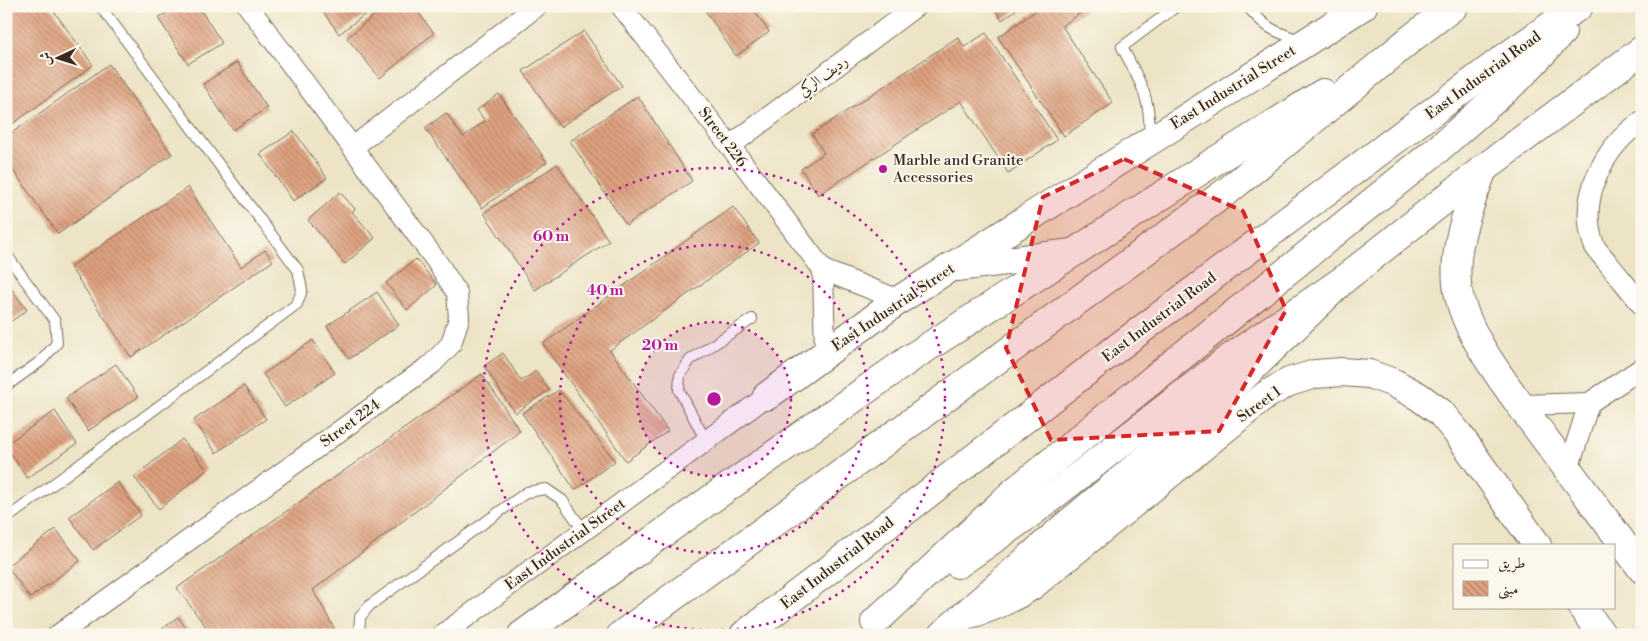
<svg xmlns="http://www.w3.org/2000/svg" width="1648" height="641" font-family="'Libre Bodoni',Amiri,serif">
<style>
.building{fill:url(#building-back-hatch)}
.lines{fill:none;stroke-linecap:round;stroke-linejoin:round}
.lane-casing{stroke:#796b59;stroke-width:12}
.street-casing{stroke:#796b59;stroke-width:22}
.secondary-casing{stroke:#796b59;stroke-width:30}
.primary-casing{stroke:#796b59;stroke-width:30}
.highway-casing{stroke:#796b59;stroke-width:30}
.lane{stroke:#fff;stroke-width:10}
.street{stroke:#fff;stroke-width:20}
.secondary{stroke:#fff;stroke-width:28}
.primary{stroke:#fff;stroke-width:28}
.highway{stroke:#fff;stroke-width:28}
.marked{fill:#d62828;fill-opacity:0.2;stroke:#d62828;stroke-width:4;stroke-dasharray:10 6;stroke-linejoin:round}
.ring{fill:none;stroke:#b5179e;stroke-width:2.5;stroke-dasharray:2.5 5}
.poi-dot{fill:#b5179e;stroke:#fbf7ec;stroke-width:2}
.labels{text-anchor:middle;stroke-width:4;stroke-linejoin:round;paint-order:stroke}
.street-label{font-size:15px;fill:#3b2a1e;stroke:#fbf7ec}
.poi-label{font-size:15px;fill:#3b2a1e;stroke:#fbf7ec;text-anchor:start}
.centre{fill:#b5179e;stroke:#fbf7ec;stroke-width:2.5}
.ring-label{font-size:15px;text-anchor:middle;font-weight:bold;fill:#b5179e;stroke:#fbf7ec;stroke-width:4;stroke-linejoin:round;paint-order:stroke}
</style>
<defs>
<pattern id="building-back-hatch" width="6" height="6" patternUnits="userSpaceOnUse" patternTransform="scale(1.25)"><rect width="6" height="6" fill="#dea17f"/><path d="M-1 5l2 2M0 0l6 6M5-1l2 2" fill="none" stroke="#b58367"/></pattern>
</defs>
<rect width="100%" height="100%" fill="#fbf7ec"/>
<filter id="ink" filterUnits="userSpaceOnUse"><feTurbulence type="fractalNoise" baseFrequency=".02" numOctaves="2"/><feDisplacementMap in="SourceGraphic" scale="10" xChannelSelector="R" yChannelSelector="G"/><feConvolveMatrix kernelMatrix="1 2 1 2 8 2 1 2 1" color-interpolation-filters="sRGB"/></filter>
<filter id="wash" filterUnits="userSpaceOnUse"><feTurbulence type="fractalNoise" baseFrequency=".0096" numOctaves="4" result="noise"/><feDisplacementMap in="SourceGraphic" scale="20" xChannelSelector="R" yChannelSelector="G"/><feGaussianBlur stdDeviation="1.12" result="paint"/><feColorMatrix in="noise" values="0 0 0 0 0 0 0 0 0 0 0 0 0 0 0 0 0 1.4 0 .05"/><feComposite in="paint" operator="in"/></filter>
<g filter="url(#wash)">
<rect width="100%" height="100%" fill="#ede4c6"/>
<g id="blocks">
<!-- building -->
<g class="building">
<polygon points="6,6 50,6 93,65 6,129"/>
<polygon points="176,6 198,6 222,43 188,64 158,18"/>
<polygon points="319,6 376,6 339,34"/>
<polygon points="385,6 413,6 434,33 380,78 347,38"/>
<polygon points="702,6 751,6 769,32 736,56"/>
<polygon points="993,6 1021,6 1002,20"/>
<polygon points="1039,6 1091,6 1062,26 1113,103 1064,136 998,37 1040,8"/>
<polygon points="584,31 622,86 560,127 523,71"/>
<polygon points="986,33 1057,140 1008,173 961,101 818,195 801,169 824,153 812,134 958,37 964,47"/>
<polygon points="237,62 267,108 233,130 203,84"/>
<polygon points="109,64 172,154 58,234 6,160 6,137"/>
<polygon points="499,94 547,162 482,208 425,128 446,113 463,137 485,121 477,110"/>
<polygon points="638,96 692,181 626,225 570,141"/>
<polygon points="294,131 327,178 293,201 260,154"/>
<polygon points="557,164 609,241 535,290 484,213"/>
<polygon points="188,187 241,267 265,250 273,261 131,357 70,267"/>
<polygon points="340,192 355,209 352,212 375,238 345,264 308,220"/>
<polygon points="733,207 759,243 610,350 668,431 626,461 543,344"/>
<polygon points="416,259 437,285 407,310 386,283"/>
<polygon points="6,281 27,310 6,325"/>
<polygon points="377,292 399,325 349,359 327,326"/>
<polygon points="313,340 335,373 285,407 263,374"/>
<polygon points="503,353 521,381 536,371 549,390 515,413 484,366"/>
<polygon points="116,364 138,397 88,431 66,398"/>
<polygon points="482,374 520,431 313,590 338,635 212,635 177,588"/>
<polygon points="244,386 266,419 216,453 194,420"/>
<polygon points="559,390 615,461 575,490 522,413"/>
<polygon points="55,411 77,444 27,478 6,447 6,444"/>
<polygon points="182,439 207,470 159,509 134,477"/>
<polygon points="118,482 141,515 93,550 69,517"/>
<polygon points="56,529 80,561 30,598 7,566"/>
<polygon points="178,617 191,635 154,635"/>
</g>
</g>
</g>
<g filter="url(#ink)">
<use href="#blocks" fill-opacity="0" stroke="#796b59" stroke-width="1"/>
<g class="lines">
<!-- lane casing -->
<g class="lane-casing">
<g id="lane">
<path d="M 1247,6 C 1266,28 1272,31 1300,40"/>
<path d="M 1149,139 C 1152,98 1140,82 1122,47 L 1177,6"/>
<polyline points="6,254 55,321 57,343 41,361 6,386"/>
<polyline points="706,441 679,390 680,375 690,360 752,319"/>
<polyline points="6,519 297,304 302,290 298,270 100,6"/>
<polyline points="359,635 360,617 370,605 527,492 546,489 562,500 584,531"/>
</g>
</g>
<!-- street casing -->
<g class="street-casing">
<g id="street">
<polyline points="621,6 730,146 823,270 899,300"/>
<path d="M 1642,121 C 1603,148 1577,198 1594,245 C 1597,251 1604,258 1608,263 C 1619,277 1631,291 1642,305"/>
<polyline points="730,146 916,6"/>
<polyline points="353,147 537,6"/>
<polyline points="823,270 825,354"/>
<polyline points="1589,403 1642,368"/>
<polyline points="1521,405 1589,403"/>
<polyline points="1568,470 1589,403"/>
<polyline points="58,635 432,364 451,344 459,318 457,293 437,262 248,6"/>
<polyline points="442,635 767,396"/>
</g>
</g>
<!-- secondary casing -->
<g class="secondary-casing">
<g id="secondary">
<path d="M 1483,169 C 1470,205 1453,243 1457,283 C 1461,331 1509,389 1537,428 C 1572,475 1607,522 1642,569"/>
<polyline points="1582,607 1602,635"/>
<path d="M 966,615 C 991,609 1011,599 1033,585 L 1266,395 L 1289,382 L 1315,374 L 1342,372 L 1369,374 L 1394,383 L 1418,396 L 1440,412 L 1459,435 L 1537,545"/>
</g>
</g>
<!-- primary casing -->
<g class="primary-casing">
<g id="primary">
<polyline points="957,267 1072,253"/>
<polyline points="767,396 899,300 1363,6"/>
<polyline points="522,635 639,550"/>
<polyline points="942,635 1063,528 1239,381 1343,280 1483,169 1642,50"/>
</g>
</g>
<!-- highway casing -->
<g class="highway-casing">
<g id="highway">
<polyline points="639,550 911,358 1212,163 1323,93"/>
<polyline points="958,564 1031,513 1227,360 1343,280"/>
<polyline points="875,622 1015,491 1438,149 1520,77 1562,32"/>
<polyline points="621,635 1230,189 1413,37 1454,6"/>
<polyline points="744,635 1117,348 1503,59 1579,6"/>
</g>
</g>
<!-- lane -->
<use href="#lane" class="lane"/>
<!-- street -->
<use href="#street" class="street"/>
<!-- secondary -->
<use href="#secondary" class="secondary"/>
<!-- primary -->
<use href="#primary" class="primary"/>
<!-- highway -->
<use href="#highway" class="highway"/>
</g>
</g>
<!-- marked area -->
<path class="marked" d="M 1124,159 L 1243,211 L 1286,310 L 1219,431 L 1051,440 L 1006,348 L 1043,197 Z"/>
<!-- distance rings -->
<circle cx="714" cy="399" r="77" fill="#b5179e" fill-opacity=".12"/>
<g class="ring">
<circle cx="714" cy="399" r="77"/>
<circle cx="714" cy="399" r="154"/>
<circle cx="714" cy="399" r="231"/>
</g>
<!-- markers -->
<circle class="poi-dot" cx="883" cy="169" r="5"/>
<g class="labels">
<!-- street labels -->
<g class="street-label">
<text transform="translate(1483 75) rotate(-36)" y="5">East Industrial Road</text>
<text transform="translate(823 76) rotate(-37)" y="5">رديف الركي</text>
<text transform="translate(1233 87) rotate(-32)" y="5">East Industrial Street</text>
<text transform="translate(723 137) rotate(53)" y="5">Street 226</text>
<text transform="translate(893 307) rotate(-34)" y="5">East Industrial Street</text>
<text transform="translate(1159 317) rotate(-37)" y="5">East Industrial Road</text>
<text transform="translate(1259 404) rotate(-36)" y="5">Street 1</text>
<text transform="translate(350 423) rotate(-36)" y="5">Street 224</text>
<text transform="translate(565 544) rotate(-36)" y="5">East Industrial Street</text>
<text transform="translate(837 563) rotate(-38)" y="5">East Industrial Road</text>
</g>
<!-- poi labels -->
<g class="poi-label">
<text x="893" y="165">Marble and Granite<tspan x="893" dy="17">Accessories</tspan></text>
</g>
</g>
<circle cx="714" cy="399" r="8" class="centre"/>
<g class="ring-label">
<text x="551" y="241">60 m</text>
<text x="605" y="295">40 m</text>
<text x="660" y="350">20 m</text>
</g>
<!-- margin -->
<rect width="1648" height="641" fill="none" stroke="#fbf7ec" stroke-width="25"/>
<!-- legend -->
<rect x="1453" y="544" width="162" height="65" fill="#fbf7ec" stroke="#aea59a"/>
<rect x="1463" y="560" width="25" height="8" fill="#ffffff" stroke="#aea59a"/>
<text x="1498" y="568" font-size="15" fill="#3b2a1e">طريق</text>
<rect x="1463" y="581" width="25" height="15" fill="url(#building-back-hatch)" stroke="#aea59a"/>
<text x="1498" y="594" font-size="15" fill="#3b2a1e">مبنى</text>
<!-- north arrow -->
<g transform="translate(58 58) rotate(266)" stroke="#fbf7ec" stroke-width="4" paint-order="stroke">
<path d="M0-4L9 19L0 12L-9 19Z" fill="#3b2a1e"/>
<text y="-8" font-size="14" font-weight="bold" text-anchor="middle" fill="#3b2a1e">ش</text>
</g>
</svg>
